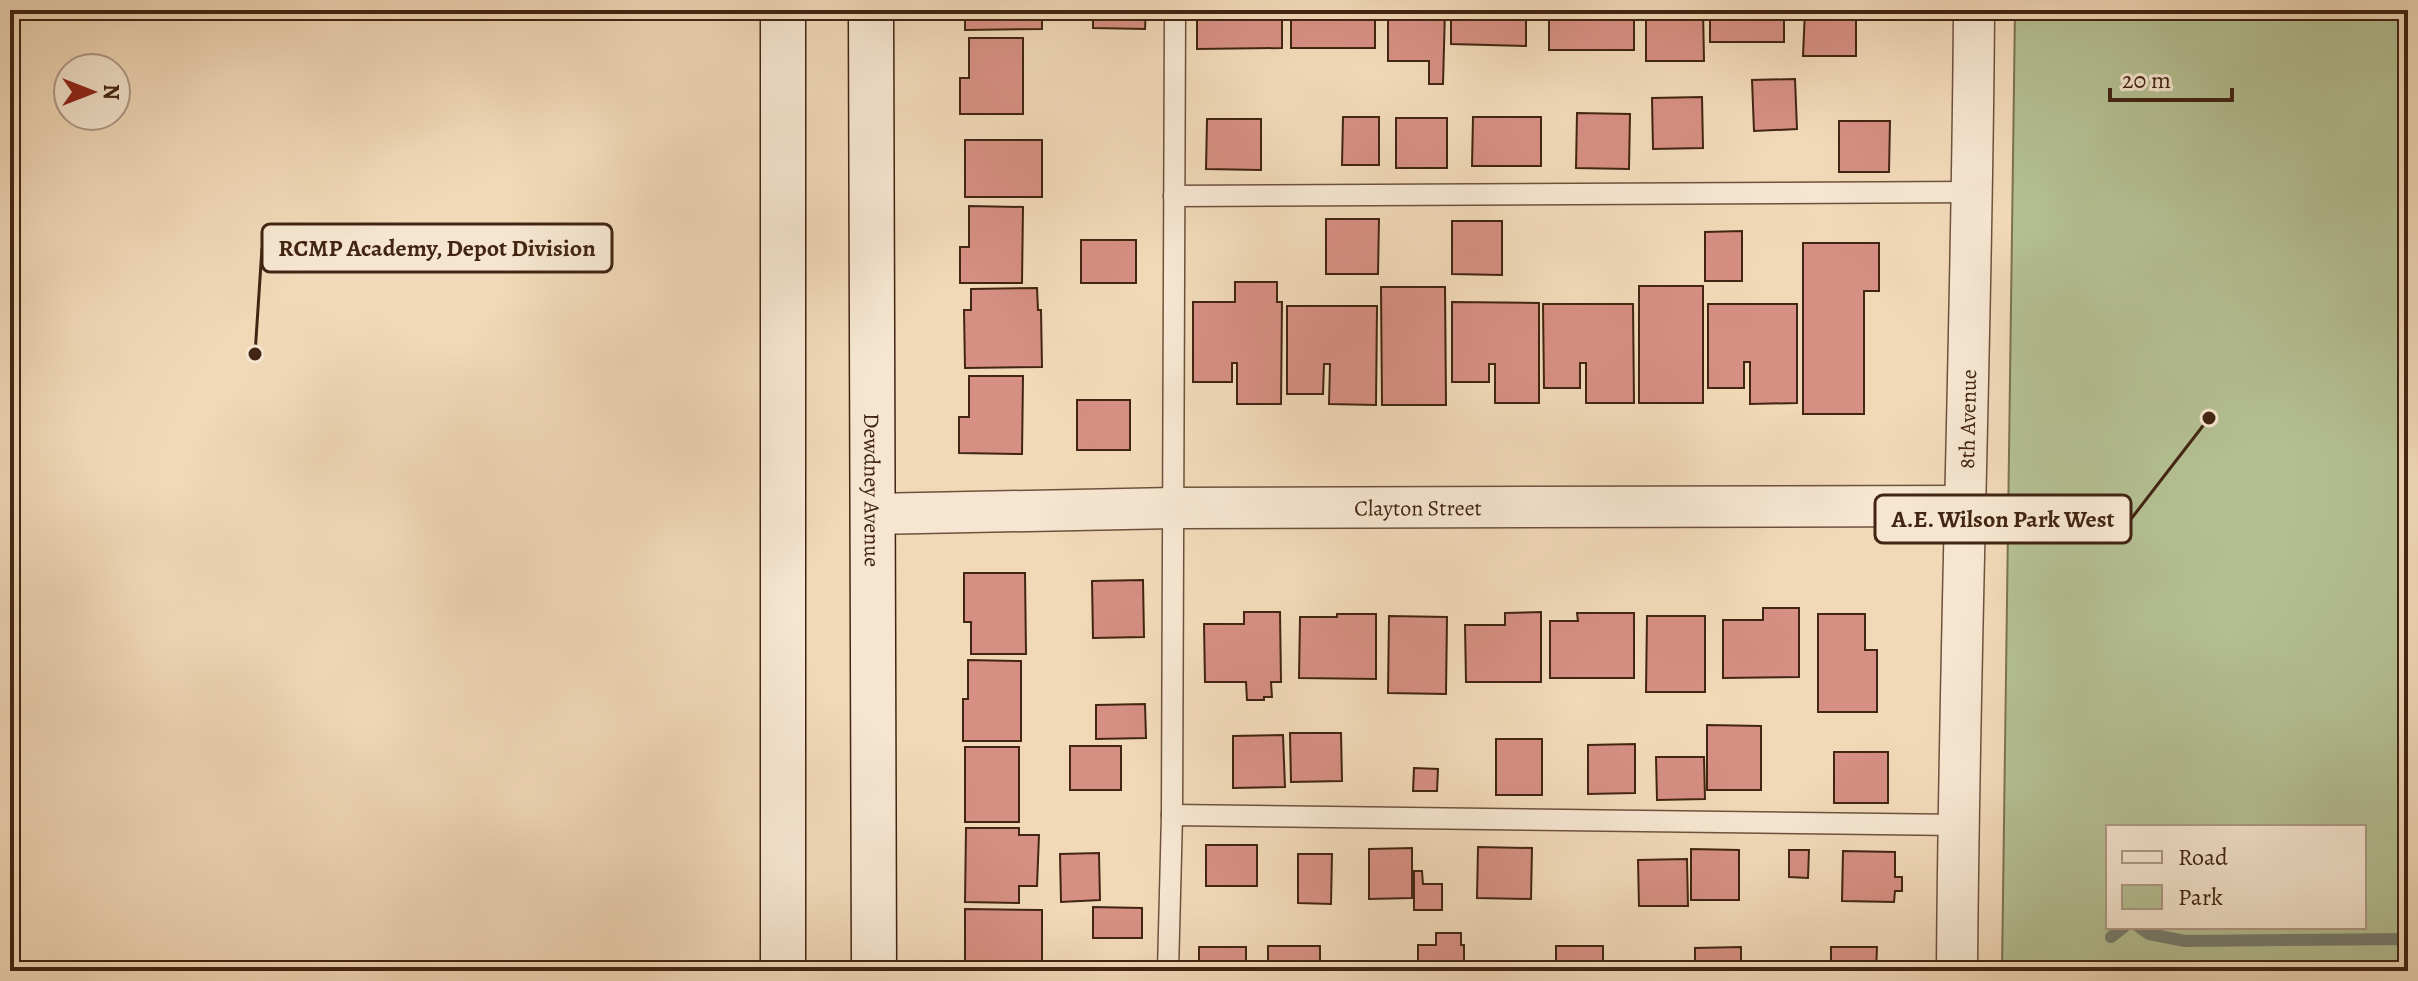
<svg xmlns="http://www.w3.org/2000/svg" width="2418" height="981" font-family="Alegreya,serif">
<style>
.green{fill:#b4c093;stroke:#7b7252;stroke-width:2;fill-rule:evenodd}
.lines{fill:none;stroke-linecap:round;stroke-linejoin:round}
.stream{stroke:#777e71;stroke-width:12}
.building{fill:#d68f83;stroke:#422512;stroke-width:2}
.service-casing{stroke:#6e523c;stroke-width:23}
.minor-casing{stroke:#6e523c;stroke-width:43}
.secondary-casing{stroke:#422512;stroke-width:47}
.service{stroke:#f6e6d1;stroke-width:20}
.minor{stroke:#f6e6d1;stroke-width:40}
.secondary{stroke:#f6e6d1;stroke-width:44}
.labels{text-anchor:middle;stroke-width:8;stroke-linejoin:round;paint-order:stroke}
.street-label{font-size:22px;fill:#422512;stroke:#f6e6d1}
.leader{fill:none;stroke:#422512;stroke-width:3}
.callout-dot{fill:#422512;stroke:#f6e6d1;stroke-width:3}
.callout{fill:#f6e6d1;stroke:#422512;stroke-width:3}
.callout-label{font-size:24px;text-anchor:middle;font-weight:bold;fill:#422512}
</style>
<rect width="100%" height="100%" fill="#f1d9b8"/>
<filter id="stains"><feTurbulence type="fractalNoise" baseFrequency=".0025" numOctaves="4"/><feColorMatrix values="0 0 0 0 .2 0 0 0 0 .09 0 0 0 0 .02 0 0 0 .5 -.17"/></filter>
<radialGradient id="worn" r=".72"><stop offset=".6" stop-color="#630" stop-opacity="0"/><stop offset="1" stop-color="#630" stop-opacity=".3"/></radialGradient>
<!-- green -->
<path class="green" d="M 2015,10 L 2408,10 L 2408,971 L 2002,971 ZM 2108,827 L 2364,827 L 2364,927 L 2108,927 Z"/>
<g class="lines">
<!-- stream -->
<g class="stream">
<polyline points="2139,927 2149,934 2185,941 2408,939"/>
<polyline points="2111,937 2124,927"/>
</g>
</g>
<!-- building -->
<g class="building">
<polygon points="965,10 1042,10 1042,29 965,30"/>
<polygon points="1093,10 1146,10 1145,29 1093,28"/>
<polygon points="1197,10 1282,10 1282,48 1197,49"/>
<rect x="1291" y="10" width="84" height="38"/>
<polygon points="1388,10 1445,10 1443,84 1429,84 1429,61 1388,61"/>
<polygon points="1451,10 1526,10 1526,46 1451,44"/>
<rect x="1549" y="10" width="85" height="40"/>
<polygon points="1646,10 1703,10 1704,61 1646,61"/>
<rect x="1710" y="10" width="74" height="32"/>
<polygon points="1805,10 1868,10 1868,16 1856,16 1856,56 1803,56"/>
<polygon points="969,38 1023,38 1023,114 960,114 960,78 969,78"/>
<polygon points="1795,79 1797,129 1754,131 1752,80"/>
<polygon points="1702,97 1703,148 1653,149 1652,98"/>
<polygon points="1577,113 1630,114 1629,169 1576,168"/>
<polygon points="1343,117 1379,117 1379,165 1342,165"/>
<polygon points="1473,117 1541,117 1541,166 1472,166"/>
<rect x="1396" y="118" width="51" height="50"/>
<polygon points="1207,119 1261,119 1261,170 1206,169"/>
<polygon points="1839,121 1890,121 1889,172 1839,172"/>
<rect x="965" y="140" width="77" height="57"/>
<polygon points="969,206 1023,207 1022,283 960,283 960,247 969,247"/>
<polygon points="1326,219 1379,219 1378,274 1326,274"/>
<polygon points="1452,221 1502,221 1502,275 1452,274"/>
<polygon points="1742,231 1742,281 1705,281 1705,232"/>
<rect x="1081" y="240" width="55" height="43"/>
<polygon points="1803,243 1879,243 1879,291 1864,291 1864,414 1803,414"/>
<polygon points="1235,282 1277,282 1277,302 1282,302 1281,404 1237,404 1237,363 1232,363 1232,382 1193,382 1193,302 1235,302"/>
<rect x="1639" y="286" width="64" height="117"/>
<polygon points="1381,287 1445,287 1446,405 1382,405"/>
<polygon points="1037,288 1038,310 1041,310 1042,367 965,368 964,310 971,310 971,289"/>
<polygon points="1452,302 1539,303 1539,403 1495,403 1495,364 1489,364 1489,382 1452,382"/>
<polygon points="1543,304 1633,304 1634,403 1586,403 1586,363 1580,363 1580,388 1544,388"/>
<polygon points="1708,304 1797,304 1797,403 1750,404 1750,362 1744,362 1744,388 1708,388"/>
<polygon points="1287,306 1377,306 1376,405 1329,404 1330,364 1324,364 1323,394 1287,394"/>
<polygon points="969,376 1023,376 1022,454 959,453 959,417 969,417"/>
<rect x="1077" y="400" width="53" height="50"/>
<polygon points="964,573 1025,573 1026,654 971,654 971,622 964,622"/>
<polygon points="1143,580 1144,637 1093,638 1092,581"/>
<polygon points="1763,608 1799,608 1799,677 1723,678 1723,620 1763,620"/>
<polygon points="1244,612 1280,612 1281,682 1271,682 1272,697 1264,697 1264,700 1247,700 1246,682 1205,682 1204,624 1244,624"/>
<polygon points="1541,612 1541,682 1466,682 1465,625 1505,625 1505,613"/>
<polygon points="1577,613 1634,613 1634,678 1550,678 1550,621 1578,621"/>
<polygon points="1337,614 1376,614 1376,679 1299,678 1300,617 1337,617"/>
<polygon points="1818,614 1865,614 1865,650 1877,650 1877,712 1818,712"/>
<polygon points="1389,616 1447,617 1446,694 1388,693"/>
<polygon points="1647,616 1705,616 1705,692 1646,692"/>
<polygon points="968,660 1021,661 1021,741 963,741 963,699 968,699"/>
<polygon points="1145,704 1146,738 1096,739 1096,705"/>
<polygon points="1707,725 1761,726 1761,790 1707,790"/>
<polygon points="1290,733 1341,733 1342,781 1291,782"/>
<polygon points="1283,735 1285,787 1233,788 1233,736"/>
<rect x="1496" y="739" width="46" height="56"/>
<polygon points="1635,744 1635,793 1588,794 1588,745"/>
<rect x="1070" y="746" width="51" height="44"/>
<rect x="965" y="747" width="54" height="75"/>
<rect x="1834" y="752" width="54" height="51"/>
<polygon points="1656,757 1704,757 1705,799 1657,800"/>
<polygon points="1414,768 1438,769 1437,791 1413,791"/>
<polygon points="966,828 1019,828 1019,835 1039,835 1037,886 1019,886 1019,903 965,902"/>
<rect x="1206" y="845" width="51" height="41"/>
<polygon points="1478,847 1532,848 1531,899 1477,898"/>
<polygon points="1412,848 1412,898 1369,899 1369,849"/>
<polygon points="1691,849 1739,850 1739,900 1691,900"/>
<polygon points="1789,850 1809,850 1808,878 1789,877"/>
<polygon points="1843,851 1895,852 1895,877 1902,877 1902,891 1895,891 1894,902 1842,901"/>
<polygon points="1099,853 1100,900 1061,902 1060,854"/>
<polygon points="1298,854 1332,854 1331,904 1298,903"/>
<polygon points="1687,859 1688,906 1639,906 1638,860"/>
<polygon points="1414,871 1422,871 1423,884 1442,884 1442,910 1414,910"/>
<polygon points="1093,907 1142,908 1142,938 1093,938"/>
<polygon points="965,909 1042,910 1042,962 965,961"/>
<polygon points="1436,933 1461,933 1461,945 1464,945 1464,971 1418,971 1418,945 1436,945"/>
<rect x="1268" y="946" width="52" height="25"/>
<rect x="1556" y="946" width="47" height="25"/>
<rect x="1199" y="947" width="47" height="24"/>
<polygon points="1741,947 1741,971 1695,971 1695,948"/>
<polygon points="1831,947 1877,947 1876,971 1831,971"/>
</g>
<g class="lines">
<!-- service casing -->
<g class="service-casing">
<g id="service">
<polyline points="1174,196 1973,192"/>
<polyline points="1172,815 1958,825"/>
<polyline points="1168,971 1172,815 1175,10"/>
</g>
</g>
<!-- minor casing -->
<g class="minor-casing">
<g id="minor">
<path id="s1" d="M 872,514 L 1173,508 L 1965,506"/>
<path id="s2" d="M 1957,971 C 1959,651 1972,330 1974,10"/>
</g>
</g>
<!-- secondary casing -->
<g class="secondary-casing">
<g id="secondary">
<polyline points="783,10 783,971"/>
<path id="s3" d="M 871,10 L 874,971"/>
</g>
</g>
<!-- service -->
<use href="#service" class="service"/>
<!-- minor -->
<use href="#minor" class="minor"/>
<!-- secondary -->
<use href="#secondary" class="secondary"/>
</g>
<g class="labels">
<!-- street labels -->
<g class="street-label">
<text dy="8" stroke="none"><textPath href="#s2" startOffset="552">8th Avenue</textPath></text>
<text dy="8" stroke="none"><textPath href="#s3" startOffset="480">Dewdney Avenue</textPath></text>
<text dy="8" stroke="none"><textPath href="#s1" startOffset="546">Clayton Street</textPath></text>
</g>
</g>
<!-- callouts -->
<path class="leader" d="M255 354L262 248M2209 418L2131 519"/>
<g class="callout-dot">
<circle cx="255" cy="354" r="8"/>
<circle cx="2209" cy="418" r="8"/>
</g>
<g class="callout">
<rect x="262" y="224" width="350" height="48" rx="8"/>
<rect x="1875" y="495" width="256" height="48" rx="8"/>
</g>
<g class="callout-label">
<text x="437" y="256">RCMP Academy, Depot Division</text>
<text x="2003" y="527">A.E. Wilson Park West</text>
</g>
<!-- margin -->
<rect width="2418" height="981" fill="none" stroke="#f1d9b8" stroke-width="40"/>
<rect x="12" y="12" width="2394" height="957" fill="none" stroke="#422512" stroke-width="4"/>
<rect x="20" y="20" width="2378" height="941" fill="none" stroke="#422512" stroke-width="2"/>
<!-- legend -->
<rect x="2106" y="825" width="260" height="104" fill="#f6e6d1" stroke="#ae9985" stroke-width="2"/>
<rect x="2122" y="851" width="40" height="12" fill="#f6e6d1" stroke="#ae9985" stroke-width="2"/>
<text x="2178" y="865" font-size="24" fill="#422512">Road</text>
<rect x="2122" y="885" width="40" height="24" fill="#b4c093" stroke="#ae9985" stroke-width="2"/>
<text x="2178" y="905" font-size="24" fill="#422512">Park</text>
<!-- north arrow -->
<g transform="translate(92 92) rotate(90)"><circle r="38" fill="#f6e6d1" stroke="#ae9985" stroke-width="2"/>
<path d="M0-6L14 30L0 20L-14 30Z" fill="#8f2418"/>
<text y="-12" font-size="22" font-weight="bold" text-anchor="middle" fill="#422512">N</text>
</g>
<!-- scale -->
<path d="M2110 88v12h122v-12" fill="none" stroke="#422512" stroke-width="4"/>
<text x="2122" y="88" font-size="24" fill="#422512" stroke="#f6e6d1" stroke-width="6" paint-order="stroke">20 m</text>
<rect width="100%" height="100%" filter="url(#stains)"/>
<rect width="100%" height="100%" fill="url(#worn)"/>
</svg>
